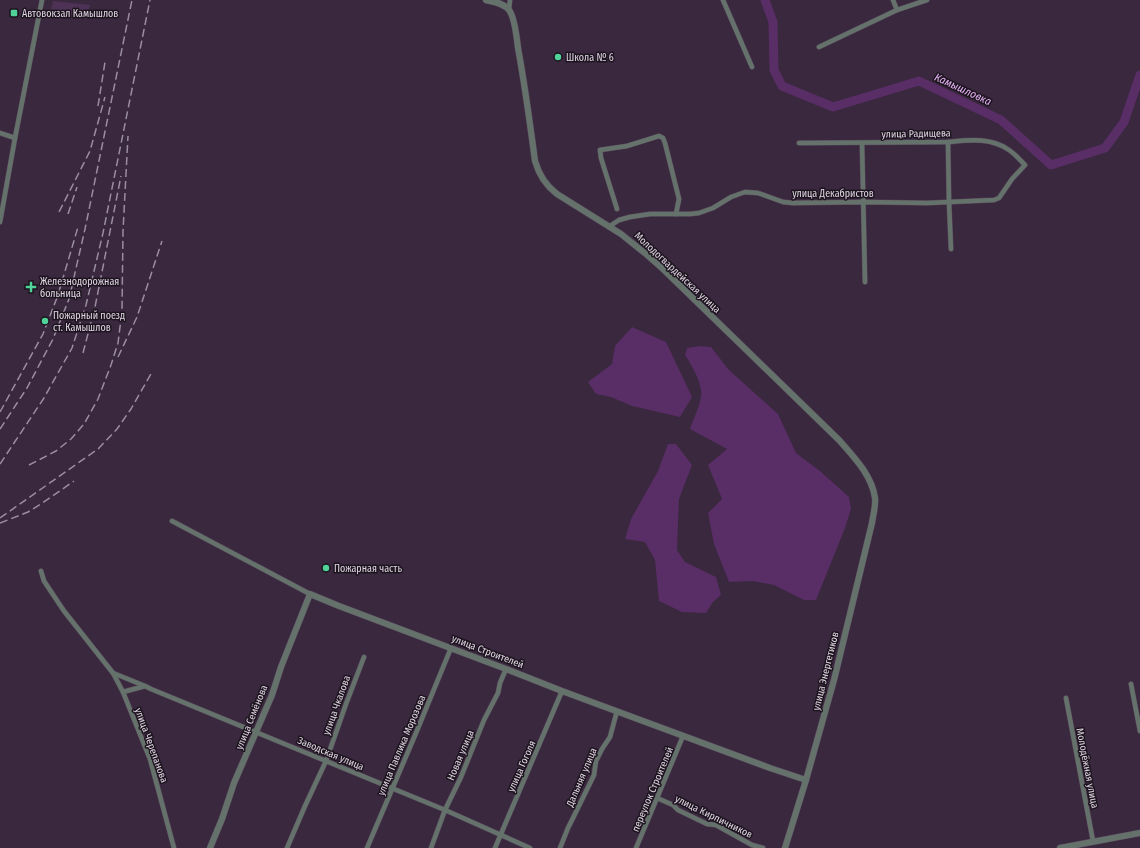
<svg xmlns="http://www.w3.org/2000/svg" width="1140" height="848" font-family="'Fira Sans Condensed',sans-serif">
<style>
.green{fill:#4e3256}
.water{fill:#592d65}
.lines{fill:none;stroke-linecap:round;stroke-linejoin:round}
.river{stroke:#592d65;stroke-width:9}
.minor-casing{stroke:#544458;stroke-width:5.5}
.tertiary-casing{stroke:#544458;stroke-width:7}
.minor{stroke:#65726b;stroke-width:4.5}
.tertiary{stroke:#65726b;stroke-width:6}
.rail{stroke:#9b8e9f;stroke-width:1.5;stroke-dasharray:8 4;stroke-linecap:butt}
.poi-dot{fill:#50d398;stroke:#1c141e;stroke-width:1.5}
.labels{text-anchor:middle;stroke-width:3;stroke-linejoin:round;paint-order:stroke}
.poi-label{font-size:10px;fill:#e0d5e3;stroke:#1c141e;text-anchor:start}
.street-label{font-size:10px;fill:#e0d5e3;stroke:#1c141e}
.water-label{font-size:11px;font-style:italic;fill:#e8b4f7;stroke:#1c141e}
</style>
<rect width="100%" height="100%" fill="#39283e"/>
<!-- green -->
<polygon class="green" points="53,1 90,5 86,19 51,10"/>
<!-- water -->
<g class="water">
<polygon points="632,327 666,342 692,397 680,417 632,406 611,397 596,394 588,382 612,364 615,346"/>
<path d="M 700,346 L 711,347 L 729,370 L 778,414 L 796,453 L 820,471 L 849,497 L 851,509 L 845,528 L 816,600 L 804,600 L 774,585 L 752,581 L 729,582 L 714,544 L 708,513 L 722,499 L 708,465 L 727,449 L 690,429 C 693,419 703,401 701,390 C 699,377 691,365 685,355 L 687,348 Z"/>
<polygon points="668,444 676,444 692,465 679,499 677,550 685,562 716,577 721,595 713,602 706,613 682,612 659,601 655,560 645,542 625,539 631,519 658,471"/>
</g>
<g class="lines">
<!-- river -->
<polyline class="river" points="765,0 773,22 774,70 782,86 833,107 919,81 1001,120 1051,165 1105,148 1124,122 1140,75"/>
<!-- minor casing -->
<g class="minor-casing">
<g id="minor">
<polyline points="723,0 752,67"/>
<polyline points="893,0 897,10"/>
<polyline points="509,9 510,0"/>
<polyline points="819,47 897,10 927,0"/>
<polyline points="0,133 15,138"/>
<polyline points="948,142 949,202 951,249"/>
<polyline points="862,143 865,282"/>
<polyline points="617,209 601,158 600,150 627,146 659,136 663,138 665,143 679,199 676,214"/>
<polyline points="0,222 15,138 42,0"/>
<path d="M 610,226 L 619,220 L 630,217 L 650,214 L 690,214 L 699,213 L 713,208 L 731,197 L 745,192 L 758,193 L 783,202 L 793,203 L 864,202 L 927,203 L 994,200 L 999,198 L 1012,179 L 1025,165 C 1020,160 1015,154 1009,150 C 991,137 969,140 948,142 L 799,143"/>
<polyline points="172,521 310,594"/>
<polyline points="41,571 44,581 64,611 113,673 123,692 150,759 174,848"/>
<polyline points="113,673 145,686"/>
<polyline points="1131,684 1140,731"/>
<polyline points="123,692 145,686 151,689 445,810 530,848"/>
<polyline points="1066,698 1093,841"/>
<polyline points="657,798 673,805 678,810 707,824 716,825 752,845 763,848"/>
<polyline points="287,848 305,806 326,761 346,704 364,657"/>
<polyline points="367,848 416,733 451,648"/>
<polyline points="431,848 445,810 461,777 484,720 498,693 500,683 506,669"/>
<polyline points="495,848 562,691"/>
<polyline points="560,848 568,828 573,818 594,775 596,761 602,749 610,737 617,711"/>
<polyline points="636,848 683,736"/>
</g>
</g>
<!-- tertiary casing -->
<g class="tertiary-casing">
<g id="tertiary">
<path d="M 486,0 C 494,2 504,3 509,10 C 514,16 517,39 518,48 C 525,86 530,123 535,161 C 539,175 545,185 557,194 L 621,234 L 646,254 L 663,269 L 839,440 C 853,456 872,475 875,498 C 876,506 873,515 872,523 L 834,680 L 806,780 L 785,848"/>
<polyline points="210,848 222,819 234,783 272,695 281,667 310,594 339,606 506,669 562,691 770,768 806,780"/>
<polyline points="1060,848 1140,833"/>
</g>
</g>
<!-- minor -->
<use href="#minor" class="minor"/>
<!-- tertiary -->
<use href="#tertiary" class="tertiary"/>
<!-- rail -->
<g class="rail">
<polyline points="98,106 105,62"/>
<polyline points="59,212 90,151 105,97"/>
<polyline points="68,214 77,187"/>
<polyline points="83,353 95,307 121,176"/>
<polyline points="118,357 137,317 162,241"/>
<polyline points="0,412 43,334 58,295 78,227"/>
<polyline points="0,429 27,388 53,339 69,299 85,229 132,0"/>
<polyline points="0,464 44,398 72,348 86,305 103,233 150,0"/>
<polyline points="29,465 56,451 71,439 84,424 98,399 111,365 118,343 122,311 123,231 128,136"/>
<polyline points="0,518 98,449 117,429 131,409 152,372"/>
<polyline points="0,523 28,512 41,504 74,481"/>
</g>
</g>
<!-- markers -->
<g class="poi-dot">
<rect x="10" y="9" width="8" height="8" rx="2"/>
<circle cx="558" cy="57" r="4"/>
<path d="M29 281h4v4h4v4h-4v4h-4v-4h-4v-4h4z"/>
<circle cx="45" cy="321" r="4"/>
<circle cx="326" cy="568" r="4"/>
</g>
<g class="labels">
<!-- poi labels -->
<g class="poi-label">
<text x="22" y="17">Автовокзал Камышлов</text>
<text x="566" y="61">Школа № 6</text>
<text x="40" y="285">Железнодорожная<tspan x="40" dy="12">больница</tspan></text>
<text x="53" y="319">Пожарный поезд<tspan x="53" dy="12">ст. Камышлов</tspan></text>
<text x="334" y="572">Пожарная часть</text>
</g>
<!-- street labels -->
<g class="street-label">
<text transform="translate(916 133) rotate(-1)" y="4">улица Радищева</text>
<text x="833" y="197">улица Декабристов</text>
<text transform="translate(678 272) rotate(43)" y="4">Молодогвардейская улица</text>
<text transform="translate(488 651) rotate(21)" y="4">улица Строителей</text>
<text transform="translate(825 671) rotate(-76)" y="4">улица Энергетиков</text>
<text transform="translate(336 705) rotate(-70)" y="4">улица Чкалова</text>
<text transform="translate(251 717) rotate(-68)" y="4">улица Семёнова</text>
<text transform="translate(152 745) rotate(70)" y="4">улица Черепанова</text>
<text transform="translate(401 745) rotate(-67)" y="4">улица Павлика Морозова</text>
<text transform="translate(331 753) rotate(23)" y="4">Заводская улица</text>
<text transform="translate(460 755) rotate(-67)" y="4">Новая улица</text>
<text transform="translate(521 766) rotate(-66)" y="4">улица Гоголя</text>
<text transform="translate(1088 768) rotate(79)" y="4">Молодёжная улица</text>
<text transform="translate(581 777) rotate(-67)" y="4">Дальняя улица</text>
<text transform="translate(652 789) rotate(-67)" y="4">переулок Строителей</text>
<text transform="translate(714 816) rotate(26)" y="4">улица Кирпичников</text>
</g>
<!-- water labels -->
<g class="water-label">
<text transform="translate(963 89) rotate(25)" y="4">Камышловка</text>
</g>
</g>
</svg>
